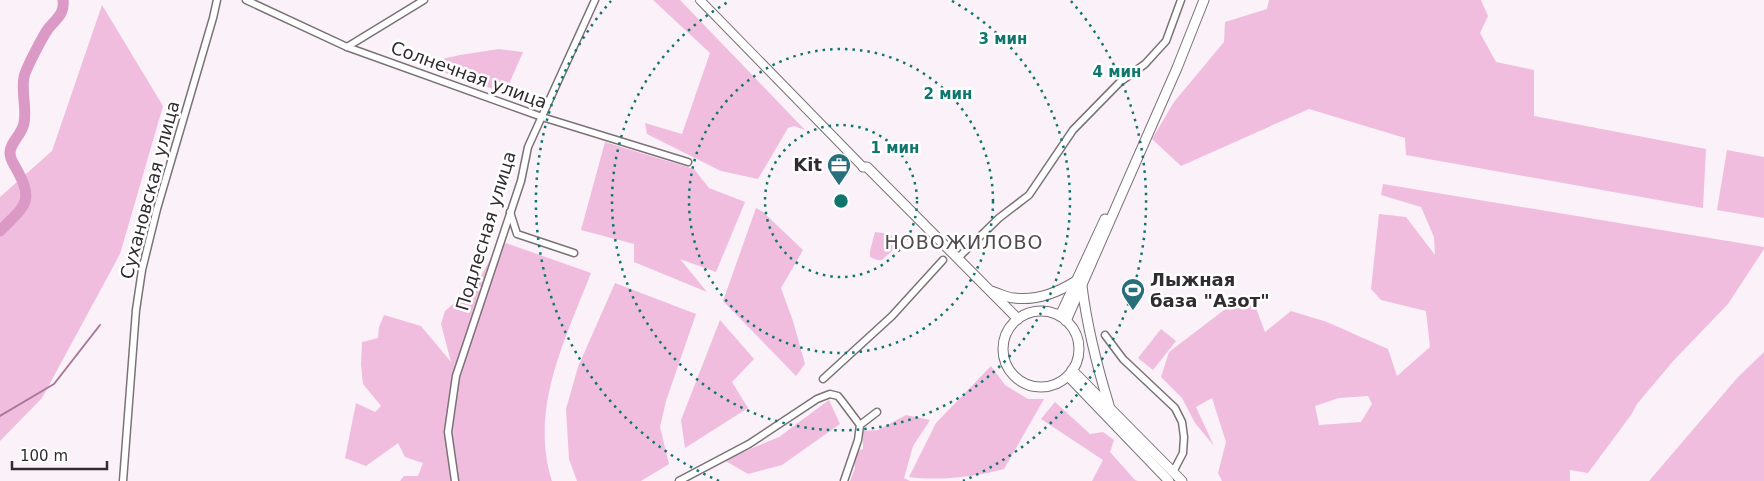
<svg xmlns="http://www.w3.org/2000/svg" width="1764" height="481" font-family="'DejaVu Sans',sans-serif">
<style>
.green{fill:#f0bddf;fill-rule:evenodd}
.lines{fill:none;stroke-linecap:round;stroke-linejoin:round}
.stream{stroke:#a87899;stroke-width:2}
.river{stroke:#db99c6;stroke-width:11}
.minor-casing{stroke:#7b7277;stroke-width:9}
.major-casing{stroke:#7b7277;stroke-width:10}
.highway-casing{stroke:#7b7277;stroke-width:11}
.minor{stroke:#fff;stroke-width:6}
.major{stroke:#fff;stroke-width:8}
.highway{stroke:#fff;stroke-width:9}
.ring{fill:none;stroke:#0f766e;stroke-width:2.5;stroke-dasharray:2.5 5}
.labels{text-anchor:middle;stroke-width:5;stroke-linejoin:round;paint-order:stroke}
.street-label{font-size:18px;fill:#302c2f;stroke:#fff}
.poi-label{font-size:18px;font-weight:bold;fill:#302c2f;stroke:#fff;text-anchor:end}
.neighbourhood-label{font-size:19px;letter-spacing:1px;fill:#524a4f;stroke:#fff}
.centre{fill:#0f766e;stroke:#fff;stroke-width:2.5}
.ring-label{font-size:15px;text-anchor:middle;font-weight:bold;fill:#0f766e;stroke:#fff;stroke-width:5;stroke-linejoin:round;paint-order:stroke}
</style>
<rect width="100%" height="100%" fill="#fbf1f8"/>
<!-- green -->
<g class="green">
<polygon points="653,0 680,0 805,130 794,126 788,128 758,179 721,171 647,134 645,123 682,134 710,53"/>
<polygon points="1269,0 1481,0 1488,16 1480,33 1496,62 1534,70 1534,116 1706,149 1703,208 1406,155 1405,138 1309,109 1181,166 1152,139 1174,102 1224,42 1225,22 1267,9"/>
<polygon points="102,5 163,106 120,254 42,398 0,441 0,197 52,151"/>
<polygon points="499,49 523,52 505,93 420,64 460,55"/>
<polygon points="605,142 694,169 709,188 745,202 716,272 680,259 707,292 634,262 634,244 581,230"/>
<polygon points="1727,150 1764,157 1764,218 1717,210"/>
<path d="M 1383,184 L 1764,247 L 1764,249 L 1728,304 L 1674,360 L 1637,404 L 1631,415 L 1588,473 L 1570,470 L 1570,481 L 1222,481 L 1218,473 L 1226,442 L 1212,398 L 1196,407 L 1214,446 L 1195,423 L 1182,398 L 1161,377 L 1169,352 L 1228,307 L 1251,295 L 1265,332 L 1291,311 L 1327,322 L 1388,349 L 1397,376 L 1430,347 L 1426,311 L 1381,300 L 1371,289 L 1379,214 L 1406,217 L 1435,255 L 1434,237 L 1421,207 L 1381,195 ZM 1368,396 L 1372,404 L 1361,422 L 1319,425 L 1315,406 L 1339,398 Z"/>
<polygon points="756,208 763,212 803,250 781,288 793,321 805,364 796,376 723,301"/>
<polygon points="875,232 890,234 898,241 898,245 882,260 877,260 870,257 870,251"/>
<path d="M 503,242 L 591,273 C 565,340 529,409 552,481 L 400,481 L 404,476 L 418,476 L 423,463 L 405,457 L 398,443 L 366,466 L 345,458 L 356,403 L 375,412 L 381,406 L 363,384 L 361,365 L 362,342 L 378,338 L 379,327 L 384,315 L 421,326 L 451,362 L 441,324 L 445,311 L 477,283 L 491,258 Z"/>
<polygon points="615,283 696,314 666,401 660,427 669,464 641,481 577,481 569,459 566,409 578,367"/>
<polygon points="720,320 754,359 732,382 748,408 685,448 681,420"/>
<polygon points="1161,329 1176,341 1153,370 1138,358"/>
<polygon points="1764,352 1764,481 1649,481 1738,377"/>
<path d="M 991,366 L 1005,385 L 1028,399 L 1044,399 L 1004,469 C 976,477 937,481 909,477 L 936,423 Z"/>
<polygon points="829,400 840,424 782,465 748,474 724,460 779,437"/>
<polygon points="1055,402 1090,434 1103,432 1114,440 1110,452 1135,480 1138,481 1092,481 1103,460 1041,419"/>
<polygon points="906,415 930,420 913,446 904,478 910,481 850,481 855,468 852,453 863,449 863,431 878,430"/>
</g>
<g class="lines">
<!-- stream -->
<polyline class="stream" points="0,416 54,384 100,325"/>
<!-- river -->
<path class="river" d="M 0,231 C 22,208 36,203 17,170 C 14,164 10,160 10,153 C 10,142 22,135 24,123 C 27,108 21,92 24,77 C 26,68 43,36 48,29 C 56,19 65,14 63,0"/>
<!-- minor casing -->
<g class="minor-casing">
<g id="minor">
<polyline points="246,0 347,47 542,117 688,162"/>
<polyline points="347,47 424,0"/>
<polyline points="510,212 517,234 574,253"/>
<polyline points="960,256 999,218 1029,195 1073,130 1120,82 1145,64 1166,41 1181,0"/>
<polyline points="1105,335 1123,359 1175,408 1182,422 1184,437 1183,453 1173,472"/>
<polyline points="823,379 892,316 943,260"/>
<polyline points="860,425 877,412"/>
<polyline points="123,481 136,310 142,270 157,209 213,18 217,0"/>
<polyline points="455,481 448,432 456,376 521,181 528,147 595,0"/>
<polyline points="679,481 749,444 817,399 830,394 838,396 842,401 860,425"/>
<polyline points="844,481 858,440 860,425"/>
</g>
</g>
<!-- major casing -->
<g class="major-casing">
<polyline id="major" points="700,0 863,167"/>
</g>
<!-- highway casing -->
<g class="highway-casing">
<g id="highway">
<polyline points="863,167 867,167 1018,319"/>
<path d="M 1082,286 C 1087,327 1097,366 1109,405"/>
<path d="M 991,291 C 999,293 1007,298 1014,298 C 1037,301 1057,293 1076,281"/>
<circle cx="1041" cy="349" r="38"/>
<polyline points="1060,316 1105,219"/>
<polyline points="1066,321 1177,68 1204,0"/>
<polyline points="1072,370 1182,481"/>
<polyline points="1068,376 1169,481"/>
</g>
</g>
<!-- minor -->
<use href="#minor" class="minor"/>
<!-- major -->
<use href="#major" class="major"/>
<!-- highway -->
<use href="#highway" class="highway"/>
</g>
<!-- distance rings -->
<g class="ring">
<circle cx="841" cy="201" r="76"/>
<circle cx="841" cy="201" r="152"/>
<path d="M952 1A229 229 0 1 1 730 1"/>
<path d="M719 481A305 305 0 0 1 611 1M1071 1A305 305 0 0 1 963 481"/>
</g>
<!-- icons -->
<defs>
<g id="office-pin" transform="scale(1.25)"><path d="M0 17L-7.5 6A9.5 9.5 0 1 1 7.5 6Z" fill="#276f7b" stroke="#fff"/><path d="M-6-3h4V-5.5h4V-3h4V5H-6ZM-1-4.5V-3h2v-1.5ZM-6 0V1H6V0Z" fill="#fff"/></g>
<g id="stadium-pin" transform="scale(1.25)"><path d="M0 17L-7.5 6A9.5 9.5 0 1 1 7.5 6Z" fill="#276f7b" stroke="#fff"/><path d="M0-5a6.5 5 0 1 0 0 10a6.5 5 0 1 0 0-10ZM-3.5-1.8h7v3.6h-7Z" fill="#fff"/></g>
</defs>
<g fill-rule="evenodd">
<use href="#office-pin" x="839" y="165"/>
<use href="#stadium-pin" x="1133" y="290"/>
</g>
<g class="labels">
<!-- street labels -->
<g class="street-label">
<text transform="translate(469 75) rotate(20)" y="6">Солнечная улица</text>
<text transform="translate(150 190) rotate(-75)" y="6">Сухановская улица</text>
<text transform="translate(486 231) rotate(-73)" y="6">Подлесная улица</text>
</g>
<!-- poi labels -->
<g class="poi-label">
<text x="822" y="171">Kit</text>
<text x="1150" y="286" text-anchor="start">Лыжная<tspan x="1150" dy="21">база "Азот"</tspan></text>
</g>
<!-- neighbourhood labels -->
<g class="neighbourhood-label">
<text x="964" y="249">НОВОЖИЛОВО</text>
</g>
</g>
<circle cx="841" cy="201" r="8" class="centre"/>
<g class="ring-label">
<text x="1003" y="44">3 мин</text>
<text x="1117" y="77">4 мин</text>
<text x="948" y="99">2 мин</text>
<text x="895" y="153">1 мин</text>
</g>
<!-- scale -->
<path d="M12 461v8h95v-8" fill="none" stroke="#302c2f" stroke-width="2.5"/>
<text x="20" y="461" font-size="15" fill="#302c2f" stroke="#ffffff" stroke-width="4" paint-order="stroke">100 m</text>
</svg>
